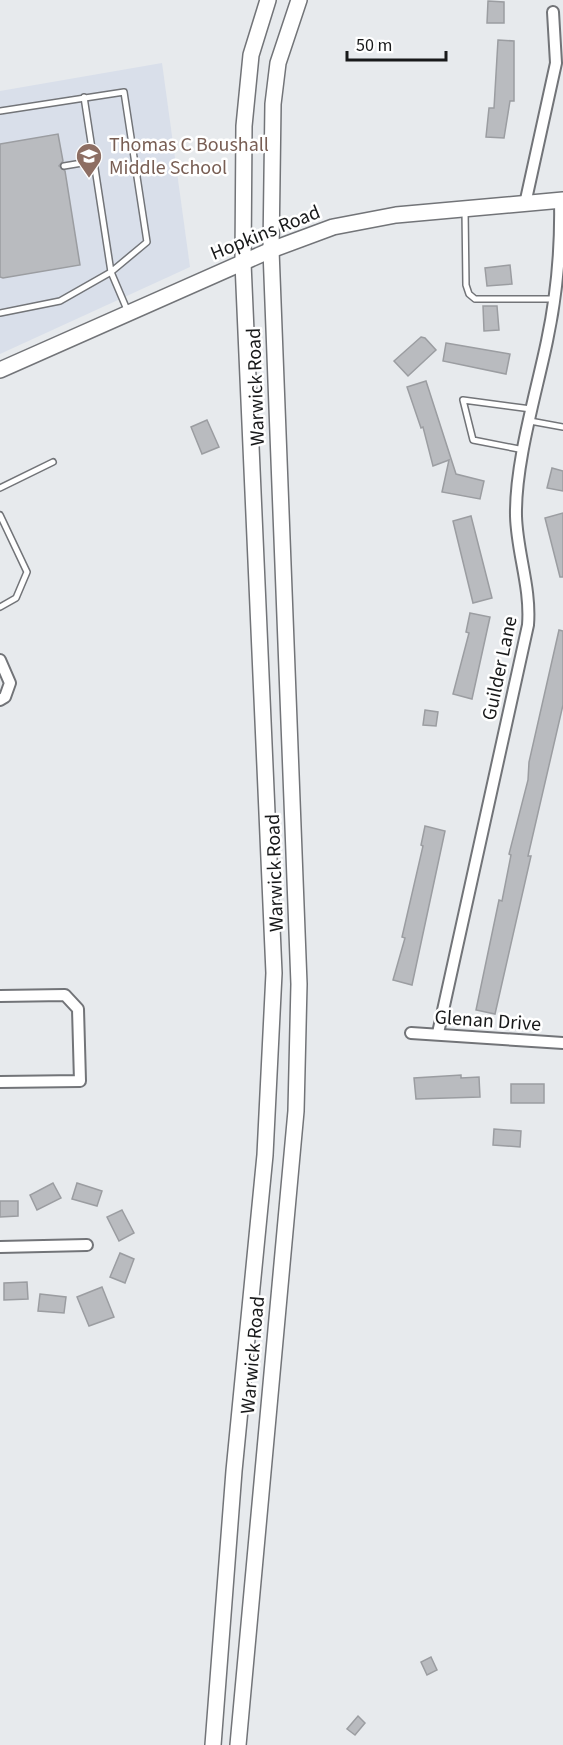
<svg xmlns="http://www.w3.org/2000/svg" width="563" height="1745" font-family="'Source Sans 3',sans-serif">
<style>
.built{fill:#d9dfea}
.building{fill:#b9bbbf;stroke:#9b9da1;stroke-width:1.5}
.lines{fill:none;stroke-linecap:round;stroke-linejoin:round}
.service-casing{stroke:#727478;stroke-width:8}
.minor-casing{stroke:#727478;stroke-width:14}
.secondary-casing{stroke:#727478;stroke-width:18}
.service{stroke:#fff;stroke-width:5}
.minor{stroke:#fff;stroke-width:10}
.secondary{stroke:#fff;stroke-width:15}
.labels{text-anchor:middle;stroke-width:5;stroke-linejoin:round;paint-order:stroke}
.education-label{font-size:20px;fill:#785e54;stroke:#fff;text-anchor:start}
.street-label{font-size:20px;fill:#18191a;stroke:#fff}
</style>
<rect width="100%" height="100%" fill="#e7eaed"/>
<!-- built -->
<polygon class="built" points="162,63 190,267 0,354 0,91"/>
<!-- building -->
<g class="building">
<polygon points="488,1 504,2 504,23 487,23"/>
<polygon points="498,40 514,41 514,101 510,101 504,138 486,137 489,108 494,108"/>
<polygon points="58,134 63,161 59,166 65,171 80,265 3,278 0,277 0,144"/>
<polygon points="510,265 512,284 487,286 485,268"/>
<polygon points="483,306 497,306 499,330 484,331"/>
<polygon points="421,337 425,338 436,350 408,376 394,361"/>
<polygon points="446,343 510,354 506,374 443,361"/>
<polygon points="426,381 456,474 484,481 480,499 442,492 449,460 433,466 423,427 421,428 407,387"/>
<polygon points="207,420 219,447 202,454 191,427"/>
<polygon points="552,468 563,471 563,491 547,488"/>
<polygon points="563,513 563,577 560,577 545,518"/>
<polygon points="471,516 492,598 473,603 453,521"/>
<polygon points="470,613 490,617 472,699 453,694 469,633 466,632"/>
<polygon points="559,630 563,631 563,705 528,856 531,856 495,1014 476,1010 499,900 502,901 511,855 509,854 528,780 529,762"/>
<polygon points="425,710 438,712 436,726 423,725"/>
<polygon points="425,826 445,831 412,985 393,980 405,938 402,937 423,846 421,845"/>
<polygon points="461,1075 461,1078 479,1077 480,1097 416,1099 414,1078"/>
<rect x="511" y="1084" width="33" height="19"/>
<polygon points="494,1129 521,1131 520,1147 493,1145"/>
<polygon points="53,1183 61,1198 37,1210 30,1195"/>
<polygon points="77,1183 102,1191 97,1206 72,1199"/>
<polygon points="0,1201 18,1201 18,1216 0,1217"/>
<polygon points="122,1210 134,1233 119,1241 107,1217"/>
<polygon points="120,1253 134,1259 125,1283 110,1277"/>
<polygon points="27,1282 28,1299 4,1300 4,1283"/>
<polygon points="102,1287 114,1317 89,1326 77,1297"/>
<polygon points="40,1294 66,1297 64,1313 38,1311"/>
<polygon points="431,1657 437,1670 427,1675 421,1662"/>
<polygon points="358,1716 365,1723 355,1735 347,1729"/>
</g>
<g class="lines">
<!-- service casing -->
<g class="service-casing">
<g id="service">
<polyline points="0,111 124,92 147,242 111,272 84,97"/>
<polyline points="64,166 94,161"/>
<polyline points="465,210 466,285 469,294 475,299 554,299"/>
<polyline points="0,313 60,301 111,272 128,312"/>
<polyline points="530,421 563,427"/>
<polyline points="524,450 473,440 463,400 531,409"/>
<polyline points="0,488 53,462"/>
<polyline points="0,515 27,572 16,598 0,607"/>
</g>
</g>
<!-- minor casing -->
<g class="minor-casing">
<g id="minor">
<polyline points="525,204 556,63 553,12"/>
<polyline points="0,660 10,683 5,697 0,700"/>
<polyline points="0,996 65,995 78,1009 80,1081 0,1082"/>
<polyline points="411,1033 563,1043"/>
<path d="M 438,1033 L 528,625 C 531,587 517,553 516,516 C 515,463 536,394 547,341 C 557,294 561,248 560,201"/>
<polyline points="0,1247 87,1245"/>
</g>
</g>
<!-- secondary casing -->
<g class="secondary-casing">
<g id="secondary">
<polyline points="0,370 271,250 333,227 396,215 563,200"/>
<polyline points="213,1745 234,1471 265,1155 274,973 243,263 244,126 251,55 268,0"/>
<polyline points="238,1745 296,1111 299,984 271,250 273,104 278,63 299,0"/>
</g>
</g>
<!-- service -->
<use href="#service" class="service"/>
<!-- minor -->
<use href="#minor" class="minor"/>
<!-- secondary -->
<use href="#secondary" class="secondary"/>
</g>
<!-- icons -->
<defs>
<g id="school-pin" transform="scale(1.35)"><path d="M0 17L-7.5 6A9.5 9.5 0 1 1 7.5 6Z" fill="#8d6e63" stroke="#fff"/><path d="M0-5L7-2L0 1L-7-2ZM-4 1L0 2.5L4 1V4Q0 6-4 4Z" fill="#fff"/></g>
</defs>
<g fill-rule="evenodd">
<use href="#school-pin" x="89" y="156"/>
</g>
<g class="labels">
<!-- education labels -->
<g class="education-label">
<text x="109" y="151">Thomas C Boushall<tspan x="109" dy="23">Middle School</tspan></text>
</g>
<!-- street labels -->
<g class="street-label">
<text transform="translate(265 232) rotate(-22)" y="7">Hopkins Road</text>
<text transform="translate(255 387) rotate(-92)" y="7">Warwick Road</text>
<text transform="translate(499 668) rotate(-78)" y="7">Guilder Lane</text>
<text transform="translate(274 873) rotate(-92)" y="7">Warwick Road</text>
<text transform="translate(488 1020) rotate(4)" y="7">Glenan Drive</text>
<text transform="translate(252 1355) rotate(-85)" y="7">Warwick Road</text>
</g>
</g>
<!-- scale -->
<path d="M347 51v9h99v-9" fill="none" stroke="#18191a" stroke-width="3"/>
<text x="356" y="51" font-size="18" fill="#18191a" stroke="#ffffff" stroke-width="4.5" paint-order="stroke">50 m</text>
</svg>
